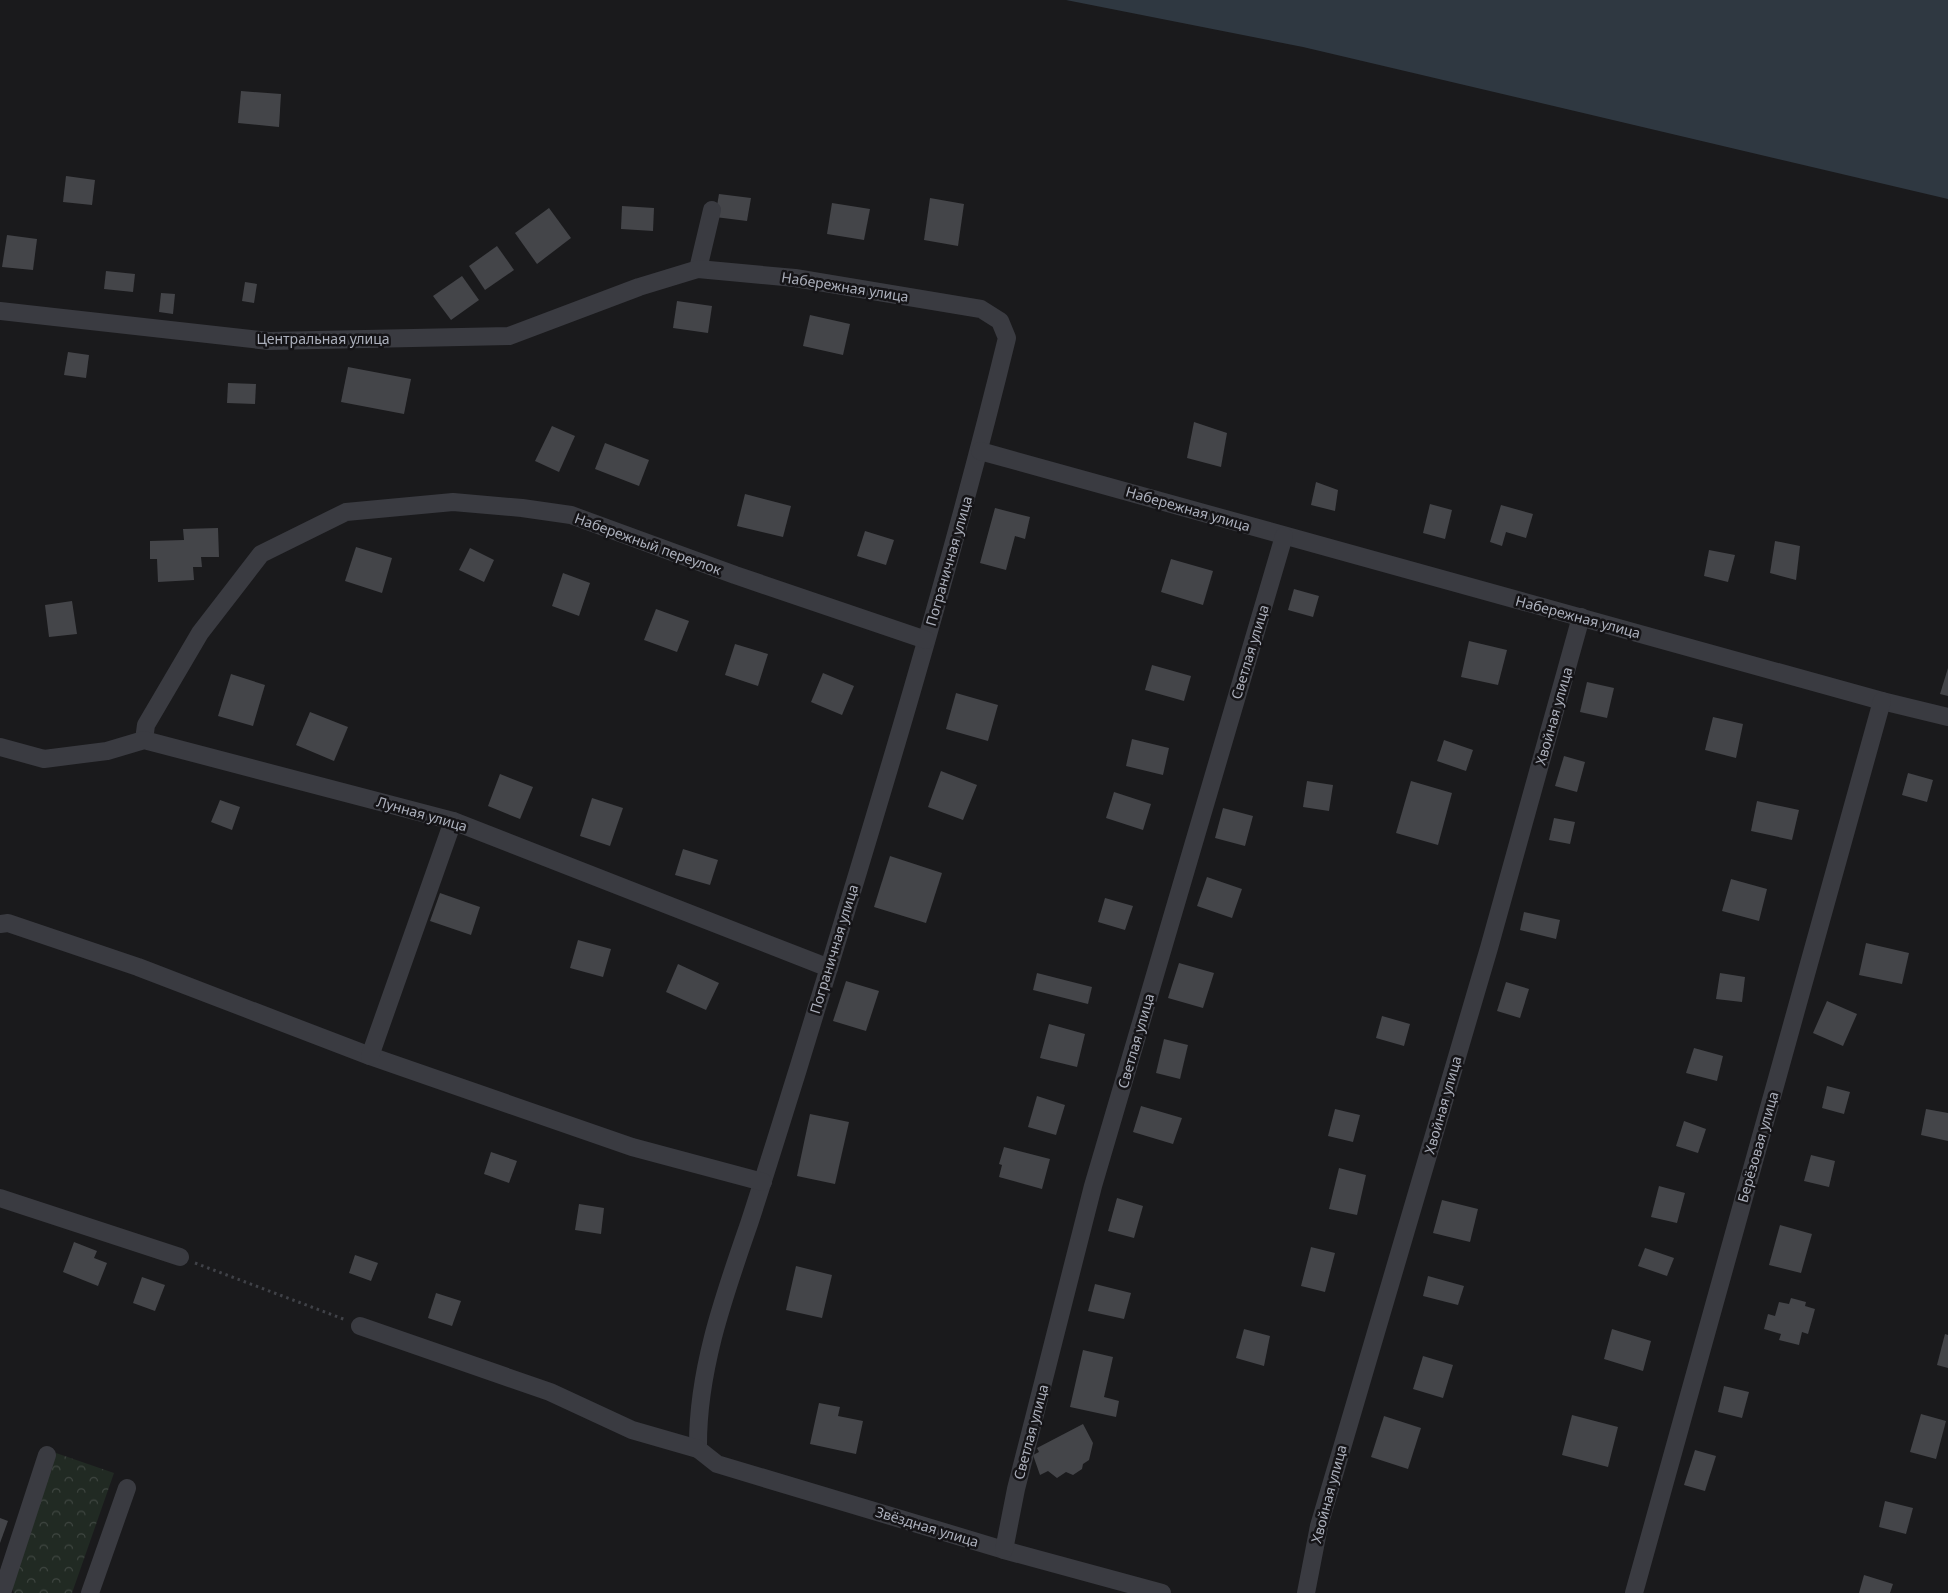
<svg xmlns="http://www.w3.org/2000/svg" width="1948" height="1593" font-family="'Noto Sans',sans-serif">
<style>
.forest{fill:url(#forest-crowns)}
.water{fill:#2f3841}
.building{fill:#444549}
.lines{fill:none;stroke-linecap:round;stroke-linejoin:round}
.path{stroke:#404248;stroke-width:3;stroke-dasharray:2.5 4;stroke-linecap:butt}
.minor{stroke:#3a3b41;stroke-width:18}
.labels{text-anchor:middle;stroke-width:5;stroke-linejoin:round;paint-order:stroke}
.street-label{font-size:14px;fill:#acb0bc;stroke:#151417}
</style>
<defs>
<pattern id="forest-crowns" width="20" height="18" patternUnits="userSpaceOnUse" patternTransform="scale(1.25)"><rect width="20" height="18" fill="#212a23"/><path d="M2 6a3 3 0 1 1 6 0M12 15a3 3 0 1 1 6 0" fill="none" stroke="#3f4641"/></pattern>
</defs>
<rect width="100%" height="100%" fill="#1a1a1c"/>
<!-- forest -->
<polygon class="forest" points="56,1453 114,1473 72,1593 14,1593 12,1588 12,1580"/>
<!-- water -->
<polygon class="water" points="1066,0 1948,0 1948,199 1303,47"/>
<!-- building -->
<g class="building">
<polygon points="241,91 281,94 279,127 238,123"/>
<polygon points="66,176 95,180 92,205 63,202"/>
<polygon points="719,194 751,198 747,221 715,217"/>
<polygon points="930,198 964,204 958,246 924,240"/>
<polygon points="832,203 870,209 864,240 827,234"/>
<polygon points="622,206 654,208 653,231 621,229"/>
<polygon points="549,208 571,238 537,264 515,233"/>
<polygon points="7,235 37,239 33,270 2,267"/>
<polygon points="497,246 514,270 485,290 469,266"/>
<polygon points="106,271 135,274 133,292 104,289"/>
<polygon points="462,276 479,300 451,320 433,296"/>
<polygon points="245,282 257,284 254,303 242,301"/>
<polygon points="161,293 175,294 173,314 159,312"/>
<polygon points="677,301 712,306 708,333 673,328"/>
<polygon points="810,315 850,324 843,355 803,346"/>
<polygon points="68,352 89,355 86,378 64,375"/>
<polygon points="348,367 411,379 404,414 341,402"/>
<polygon points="228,383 256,384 255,404 227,403"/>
<polygon points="1194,422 1227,433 1221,467 1187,458"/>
<polygon points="552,426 575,436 559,472 535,461"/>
<polygon points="605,443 649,460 639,486 595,469"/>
<polygon points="1316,482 1338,490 1335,511 1311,505"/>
<polygon points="745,494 791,506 783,537 737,526"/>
<polygon points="1430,504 1452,510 1445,539 1423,533"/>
<polygon points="1501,505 1533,514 1526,538 1506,532 1502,546 1490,542"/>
<polygon points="995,508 1030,517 1025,539 1015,536 1006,570 980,563"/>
<polygon points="218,528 219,557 201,557 202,567 193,567 194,580 158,582 157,559 150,559 150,541 184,540 183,529"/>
<polygon points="865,531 894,540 886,565 857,556"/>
<polygon points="1775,541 1800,546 1796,580 1770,573"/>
<polygon points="356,547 392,558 382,593 345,581"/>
<polygon points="470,548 494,560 484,582 459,570"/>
<polygon points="1709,550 1735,555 1728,582 1704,576"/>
<polygon points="1171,559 1213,571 1203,605 1161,592"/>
<polygon points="563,573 590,583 579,616 552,606"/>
<polygon points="1294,589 1319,596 1313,617 1288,610"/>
<polygon points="72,601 77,634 49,637 45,605"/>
<polygon points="656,609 689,621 677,652 644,640"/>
<polygon points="1469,641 1507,650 1498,685 1461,677"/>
<polygon points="735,644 768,654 758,686 725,675"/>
<polygon points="1152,665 1191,676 1184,701 1145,690"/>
<polygon points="1948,668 1948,696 1940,694"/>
<polygon points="823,673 854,686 842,715 811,702"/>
<polygon points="231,674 265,685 253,726 218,716"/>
<polygon points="1587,682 1614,688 1607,718 1580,712"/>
<polygon points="956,693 998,705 988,741 946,729"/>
<polygon points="310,712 348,727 334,761 296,745"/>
<polygon points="1713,717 1743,724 1736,758 1705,750"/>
<polygon points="1132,739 1169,748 1163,775 1126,766"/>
<polygon points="1444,740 1473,750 1466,771 1437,761"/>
<polygon points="1564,756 1585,762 1577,792 1555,786"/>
<polygon points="941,771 977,785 963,820 928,807"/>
<polygon points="1908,773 1933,780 1927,802 1902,795"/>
<polygon points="500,774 533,787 520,819 488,806"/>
<polygon points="1307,781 1333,785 1329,811 1303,807"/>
<polygon points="1411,781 1452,793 1438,845 1396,833"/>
<polygon points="1114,792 1151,804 1143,830 1106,818"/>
<polygon points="592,798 623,808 610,846 580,836"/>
<polygon points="220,800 240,807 232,830 211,822"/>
<polygon points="1757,801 1799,810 1792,840 1751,831"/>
<polygon points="1223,808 1253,816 1245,846 1215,838"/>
<polygon points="1554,818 1575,822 1570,844 1549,840"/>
<polygon points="683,849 718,860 710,885 675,875"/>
<polygon points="890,856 942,873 926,923 874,907"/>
<polygon points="1207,877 1242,889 1232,918 1197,906"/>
<polygon points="1731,879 1767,889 1759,921 1722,911"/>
<polygon points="440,893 480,907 471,935 430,921"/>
<polygon points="1105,898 1133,906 1125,930 1098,922"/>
<polygon points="1524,912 1560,920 1556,939 1520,930"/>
<polygon points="578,940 611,949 603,977 570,968"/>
<polygon points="1866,943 1909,953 1902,984 1859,975"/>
<polygon points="1179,963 1214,973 1203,1008 1168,998"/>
<polygon points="678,964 719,983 706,1010 666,992"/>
<polygon points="1037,973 1092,987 1088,1004 1033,990"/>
<polygon points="1720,973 1745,977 1742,1002 1716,999"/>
<polygon points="846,981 879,991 866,1031 833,1021"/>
<polygon points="1506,982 1529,989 1520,1018 1497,1011"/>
<polygon points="1827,1001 1857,1014 1843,1046 1813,1033"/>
<polygon points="1382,1016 1410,1024 1404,1046 1376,1038"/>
<polygon points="1049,1024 1085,1034 1077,1067 1040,1058"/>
<polygon points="1164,1039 1188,1045 1180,1079 1156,1073"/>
<polygon points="1694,1048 1723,1056 1717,1081 1686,1073"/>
<polygon points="1827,1086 1850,1092 1844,1114 1822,1108"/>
<polygon points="1037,1096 1065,1105 1056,1135 1028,1127"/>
<polygon points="1141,1106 1182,1118 1173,1144 1133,1132"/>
<polygon points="1335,1109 1360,1115 1353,1142 1328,1136"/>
<polygon points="1926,1109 1948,1113 1948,1141 1921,1135"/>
<polygon points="810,1114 849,1122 835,1184 797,1176"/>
<polygon points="1684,1121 1706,1129 1698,1153 1676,1146"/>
<polygon points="1004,1147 1050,1159 1042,1189 999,1177 1002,1165 999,1164"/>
<polygon points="491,1152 517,1161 509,1183 484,1174"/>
<polygon points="1811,1155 1835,1161 1829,1187 1804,1181"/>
<polygon points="1339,1168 1366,1175 1357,1215 1329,1209"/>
<polygon points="1659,1186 1685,1193 1677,1223 1651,1217"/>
<polygon points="1117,1198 1143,1206 1134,1238 1108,1231"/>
<polygon points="1442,1200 1478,1209 1470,1242 1433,1233"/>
<polygon points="579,1204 604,1208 601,1234 575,1230"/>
<polygon points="1780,1225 1812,1234 1801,1273 1769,1265"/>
<polygon points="74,1242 97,1251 94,1258 107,1263 98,1286 63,1272"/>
<polygon points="1311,1247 1335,1253 1325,1292 1301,1286"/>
<polygon points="1645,1248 1674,1258 1667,1276 1638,1266"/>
<polygon points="355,1255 378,1263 371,1281 349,1273"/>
<polygon points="796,1266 832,1275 822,1318 786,1310"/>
<polygon points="1428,1276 1464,1286 1458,1305 1423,1296"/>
<polygon points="142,1277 165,1285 155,1311 133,1303"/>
<polygon points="1095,1284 1131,1293 1124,1319 1088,1311"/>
<polygon points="436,1293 461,1301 452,1326 428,1318"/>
<polygon points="1791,1298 1806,1302 1805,1306 1815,1309 1808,1334 1802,1332 1799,1345 1779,1340 1781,1334 1764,1329 1768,1314 1775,1316 1779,1302 1789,1304"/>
<polygon points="1244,1329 1270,1336 1264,1366 1236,1358"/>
<polygon points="1612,1329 1651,1341 1643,1371 1604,1359"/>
<polygon points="1945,1334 1948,1335 1948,1368 1937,1365"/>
<polygon points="1083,1350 1113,1357 1104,1397 1119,1401 1116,1417 1070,1407"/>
<polygon points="1423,1356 1453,1365 1443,1398 1413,1389"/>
<polygon points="1724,1386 1749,1392 1742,1418 1718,1412"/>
<polygon points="819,1403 840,1407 838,1416 863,1421 856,1454 810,1444"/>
<polygon points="1921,1414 1946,1421 1936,1459 1910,1452"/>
<polygon points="1572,1415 1618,1427 1608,1467 1562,1455"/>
<polygon points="1384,1416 1421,1428 1408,1469 1371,1457"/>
<polygon points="1083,1424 1093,1443 1089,1460 1083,1464 1082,1469 1073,1475 1066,1472 1057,1478 1048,1471 1040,1475 1033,1455 1039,1452 1037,1448"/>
<polygon points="1695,1450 1716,1456 1705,1491 1684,1485"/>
<polygon points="1885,1501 1913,1508 1906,1534 1879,1527"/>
<polygon points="0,1518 8,1521 0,1543"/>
<polygon points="1864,1575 1893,1584 1890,1593 1859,1593"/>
</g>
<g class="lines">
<!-- path -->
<polyline class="path" points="195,1263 346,1320"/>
<!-- minor -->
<g class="minor">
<polyline points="698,269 712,210"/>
<path d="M 0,311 L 269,341 L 509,336 L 639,287 L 698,269 L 795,278 L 981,309 L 1000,321 L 1007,338 C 947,584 872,827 798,1069 C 782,1120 766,1172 749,1224 C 724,1296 697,1371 698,1449"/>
<polyline points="980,451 1882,701 1948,717"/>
<polyline points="144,740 146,725 200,633 261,554 346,512 453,502 522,508 571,515 735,575 926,640"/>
<polyline points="0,747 44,759 107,751 144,740 453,821 829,968"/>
<polyline points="0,924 8,923 138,967 370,1056 632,1147 763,1182"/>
<polyline points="370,1056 453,821"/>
<polyline points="0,1198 180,1257"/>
<polyline points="360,1326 550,1392 632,1430 698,1449 717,1464 1004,1550 1162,1593"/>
<polyline points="1004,1550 1016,1489 1093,1186 1284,536"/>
<polyline points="2,1593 47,1455"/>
<polyline points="90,1593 127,1488"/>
<polyline points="1306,1593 1319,1526 1489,948 1581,617"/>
<polyline points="1634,1593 1882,701"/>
</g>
</g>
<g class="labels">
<!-- street labels -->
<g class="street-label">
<text transform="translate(845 287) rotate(9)" y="5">Набережная улица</text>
<text x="323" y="344">Центральная улица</text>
<text transform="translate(1188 509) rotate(16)" y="5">Набережная улица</text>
<text transform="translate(648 544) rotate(20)" y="5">Набережный переулок</text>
<text transform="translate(949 561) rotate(-74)" y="5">Пограничная улица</text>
<text transform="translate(1578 617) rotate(15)" y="5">Набережная улица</text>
<text transform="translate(1250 652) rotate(-73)" y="5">Светлая улица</text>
<text transform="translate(1554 716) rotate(-74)" y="5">Хвойная улица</text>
<text transform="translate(422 814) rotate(16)" y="5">Лунная улица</text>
<text transform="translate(834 949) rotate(-73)" y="5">Пограничная улица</text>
<text transform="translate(1136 1041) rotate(-74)" y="5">Светлая улица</text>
<text transform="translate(1443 1105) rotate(-74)" y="5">Хвойная улица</text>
<text transform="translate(1758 1147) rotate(-74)" y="5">Берёзовая улица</text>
<text transform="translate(1031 1432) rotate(-75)" y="5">Светлая улица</text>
<text transform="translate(1329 1494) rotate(-75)" y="5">Хвойная улица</text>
<text transform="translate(927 1527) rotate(17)" y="5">Звёздная улица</text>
</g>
</g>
</svg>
